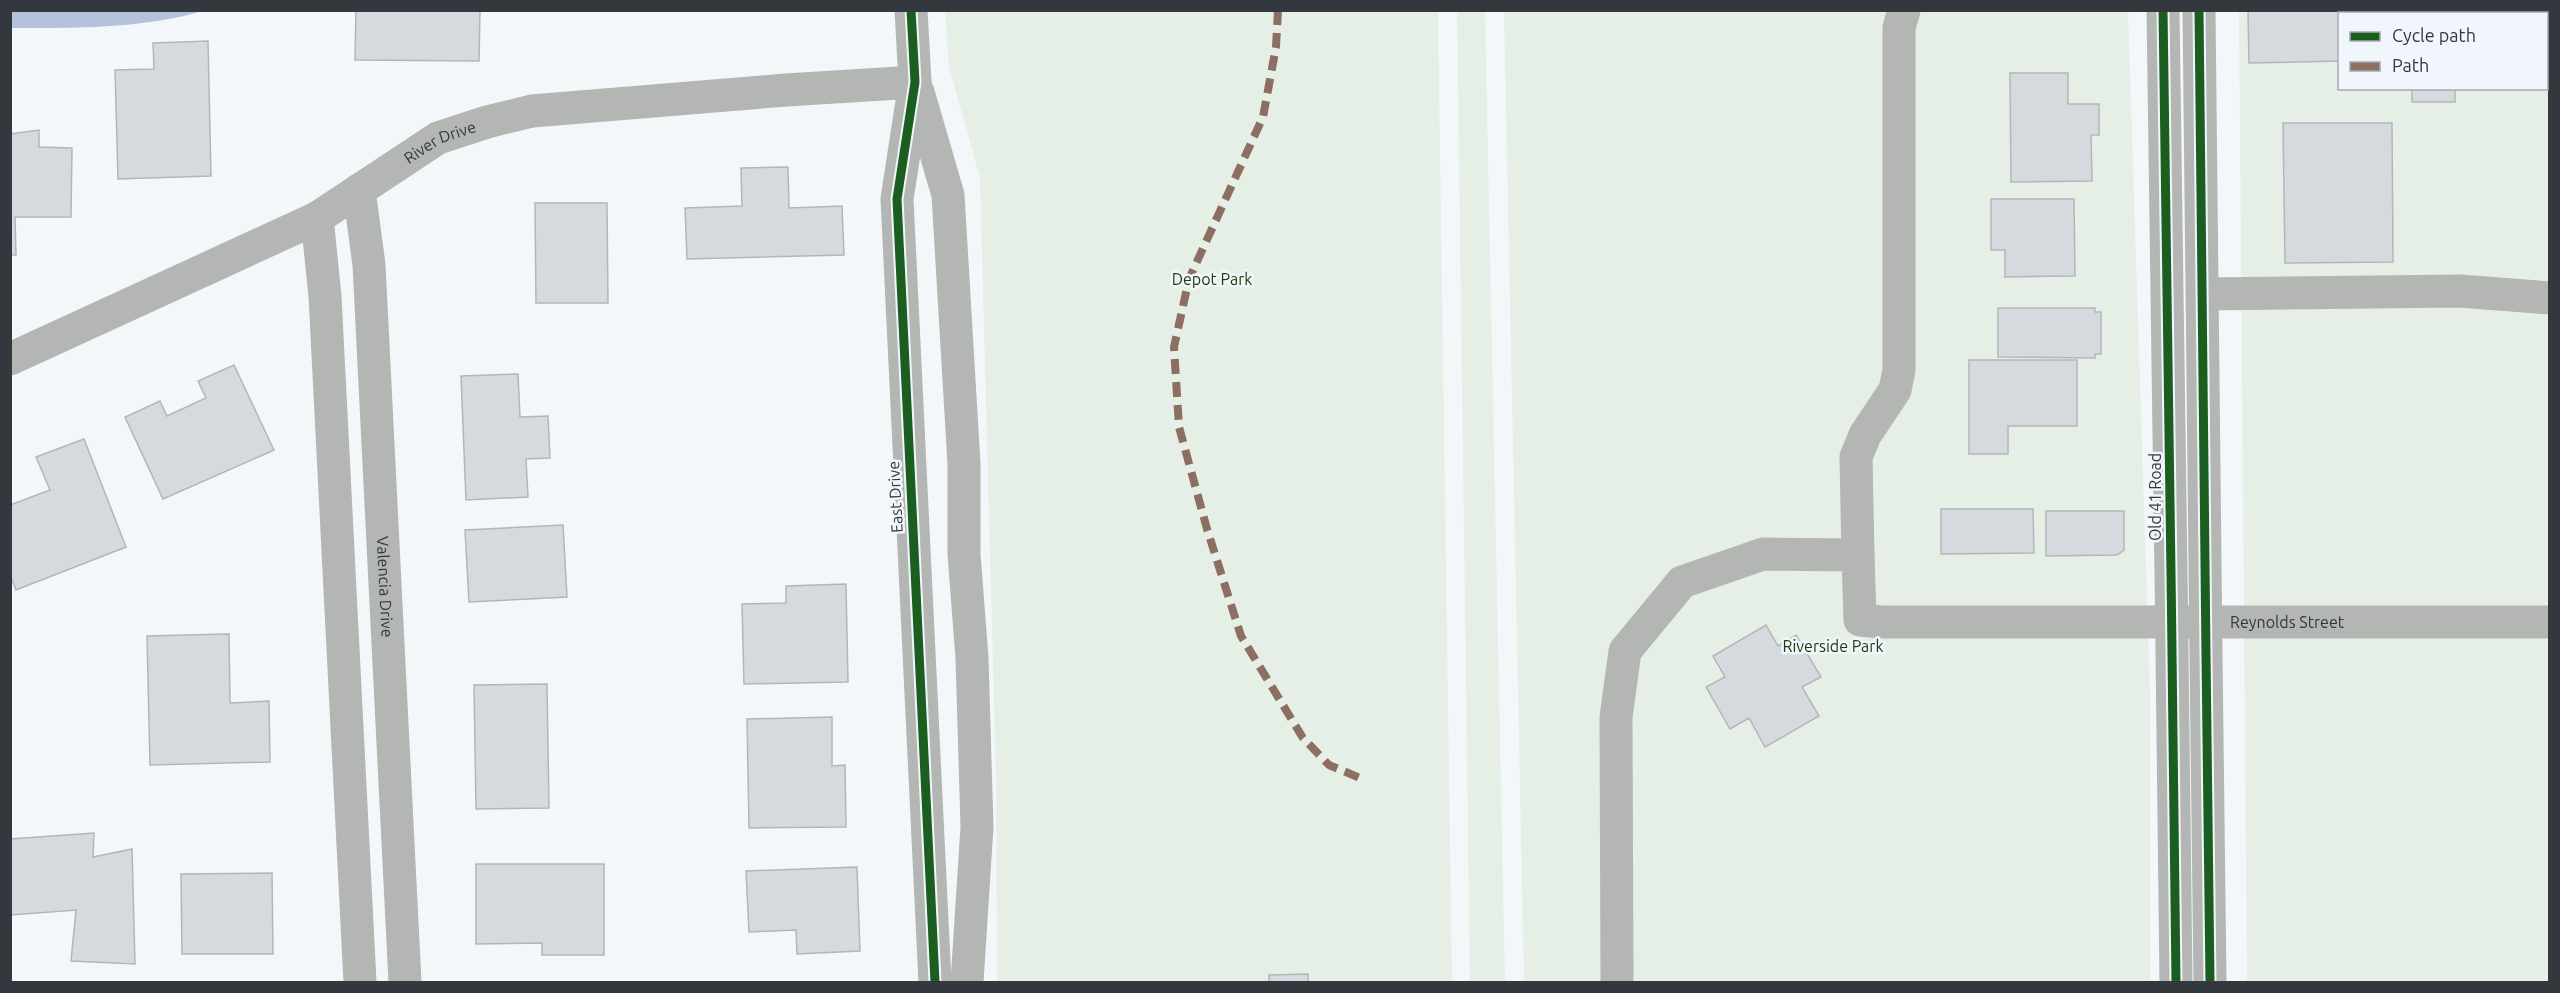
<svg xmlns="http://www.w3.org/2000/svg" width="2560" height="993" font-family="Ubuntu,sans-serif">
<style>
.green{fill:#e6efe5;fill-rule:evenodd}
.water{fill:#b4c2db}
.building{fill:#d6dade;stroke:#b2b6ba;stroke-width:1.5}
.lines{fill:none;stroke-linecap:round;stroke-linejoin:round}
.minor{stroke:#b3b6b3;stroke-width:33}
.quiet{stroke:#8d6e63;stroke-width:8;stroke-dasharray:15 8;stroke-linecap:butt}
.cycleway-casing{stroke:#f1f6fd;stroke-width:13}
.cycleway{stroke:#1b5e20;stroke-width:9}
.labels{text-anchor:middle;stroke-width:5;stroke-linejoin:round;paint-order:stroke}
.street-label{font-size:16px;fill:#33373e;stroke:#f1f6fd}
.park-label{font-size:16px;fill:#1d3a04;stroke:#f1f6fd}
</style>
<rect width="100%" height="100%" fill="#f4f7fa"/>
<!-- green -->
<g class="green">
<polygon points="945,11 1438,11 1452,982 997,982 996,780 980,178 949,67"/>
<polygon points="1457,11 1485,11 1505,982 1470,982"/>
<polygon points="1504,11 2128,11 2150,691 2150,982 1524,982"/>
<path d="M 2239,11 L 2549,11 L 2549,982 L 2247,982 ZM 2340,14 L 2546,14 L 2546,88 L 2340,88 Z"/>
</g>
<!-- water -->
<path class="water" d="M 10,11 L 11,10 L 203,11 C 140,29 76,28 11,28 Z"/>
<!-- building -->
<g class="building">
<polygon points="356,10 480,10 479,61 355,60"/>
<polygon points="2248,10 2453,10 2453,14 2340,14 2340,61 2249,63"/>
<polygon points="208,41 211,176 118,179 115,70 154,69 153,43"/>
<polygon points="2010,73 2068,73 2068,104 2099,104 2099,135 2091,135 2092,181 2011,182"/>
<rect x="2412" y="88" width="43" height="14"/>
<polygon points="2283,123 2392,123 2393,262 2285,263"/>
<polygon points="39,130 39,147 72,148 71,217 15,217 16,255 10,255 10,134"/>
<polygon points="788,167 789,208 842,206 844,255 687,259 685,208 742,206 741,168"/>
<polygon points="1991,199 2074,199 2075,276 2005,277 2005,250 1991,250"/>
<polygon points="535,203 607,203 608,303 536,303"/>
<polygon points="1998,308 2095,308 2095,312 2101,312 2101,354 2095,354 2095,358 1998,357"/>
<polygon points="1969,360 2077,360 2077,426 2008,426 2008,454 1969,454"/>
<polygon points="234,365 274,450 163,499 125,417 160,401 167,416 206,398 198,381"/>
<polygon points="518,374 520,417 548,416 550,458 526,459 528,497 466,500 461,376"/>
<polygon points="84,439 126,547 16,590 10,575 10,505 50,490 36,457"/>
<polygon points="1941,509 2033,509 2034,553 1941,554"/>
<polygon points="2046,511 2124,511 2124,550 2117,555 2046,556"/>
<polygon points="563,525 567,597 469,602 465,530"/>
<polygon points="846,584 848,682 744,684 742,604 786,603 786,586"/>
<polygon points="1766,625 1778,646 1796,635 1821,677 1802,687 1819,716 1765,747 1749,718 1730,729 1706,687 1725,677 1713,656"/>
<polygon points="229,634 230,703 269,701 270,762 150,765 147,636"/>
<polygon points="547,684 549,808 476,809 474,685"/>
<polygon points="832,717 832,766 845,765 846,827 749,828 747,719"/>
<polygon points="94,833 93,857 132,849 135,964 71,961 76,910 11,915 10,839"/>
<polygon points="476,864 604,864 604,955 542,955 542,943 476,944"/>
<polygon points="857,867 860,951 797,954 796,930 749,932 746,871"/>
<polygon points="272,873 273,954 182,954 181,874"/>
<polygon points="1308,974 1308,982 1269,982 1269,975"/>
</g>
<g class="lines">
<!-- minor -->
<g class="minor">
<polyline points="911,10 915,82 897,199 935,982"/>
<path d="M 2163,10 C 2170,334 2171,658 2176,982"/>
<path d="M 2199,10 C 2204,335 2205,658 2210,982"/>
<polyline points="918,92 948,195 964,464 964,554 972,658 977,827 967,982"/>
<path id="s1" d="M 359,190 L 369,265 L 405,982"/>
<polyline points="317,218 325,296 360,982"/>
<polyline points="2203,294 2460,291 2550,298"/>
<path id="s2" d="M 10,359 L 317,218 L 438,138 L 487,122 L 532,111 L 786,90 L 915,82"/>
<polyline points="1858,555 1856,457 1865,435 1895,390 1899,370 1899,28 1904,10"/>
<path id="s3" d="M 1617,982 L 1616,717 L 1625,651 L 1682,582 L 1763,554 L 1858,555 L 1860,620 L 1881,622 L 2550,622"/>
</g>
<!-- quiet -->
<polyline class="quiet" points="1278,10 1276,47 1263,117 1189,279 1174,347 1179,427 1207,529 1241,636 1303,738 1329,765 1360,778"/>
<!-- cycleway casing -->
<g class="cycleway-casing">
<g id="cycleway">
<polyline points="911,10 915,82 897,199 935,982"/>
<path d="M 2163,10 C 2170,334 2171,658 2176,982"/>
<path d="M 2199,10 C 2204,335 2205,658 2210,982"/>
</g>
</g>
<!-- cycleway -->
<use href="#cycleway" class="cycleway"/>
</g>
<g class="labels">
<!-- street labels -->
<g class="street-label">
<text dy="6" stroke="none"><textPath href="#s2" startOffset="483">River Drive</textPath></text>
<text transform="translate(895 497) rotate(-93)" y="6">East Drive</text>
<text transform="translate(2155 497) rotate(-90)" y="6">Old 41 Road</text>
<text dy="6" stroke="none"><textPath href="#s1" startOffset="398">Valencia Drive</textPath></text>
<text dy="6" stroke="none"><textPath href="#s3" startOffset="1094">Reynolds Street</textPath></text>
</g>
<!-- park labels -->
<g class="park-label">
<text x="1212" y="285">Depot Park</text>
<text x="1833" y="652">Riverside Park</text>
</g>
</g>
<!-- border -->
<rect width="2560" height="993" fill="none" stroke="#33373e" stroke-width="24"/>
<!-- legend -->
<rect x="2338" y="12" width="210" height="78" fill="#f1f6fd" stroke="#a5aab1" stroke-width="1.5"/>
<rect x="2350" y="32" width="30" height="9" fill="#1b5e20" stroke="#a5aab1" stroke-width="1.5"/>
<text x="2392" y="42" font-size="18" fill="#33373e">Cycle path</text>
<rect x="2350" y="62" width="30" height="9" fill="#8d6e63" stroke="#a5aab1" stroke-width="1.5"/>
<text x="2392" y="72" font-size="18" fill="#33373e">Path</text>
</svg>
